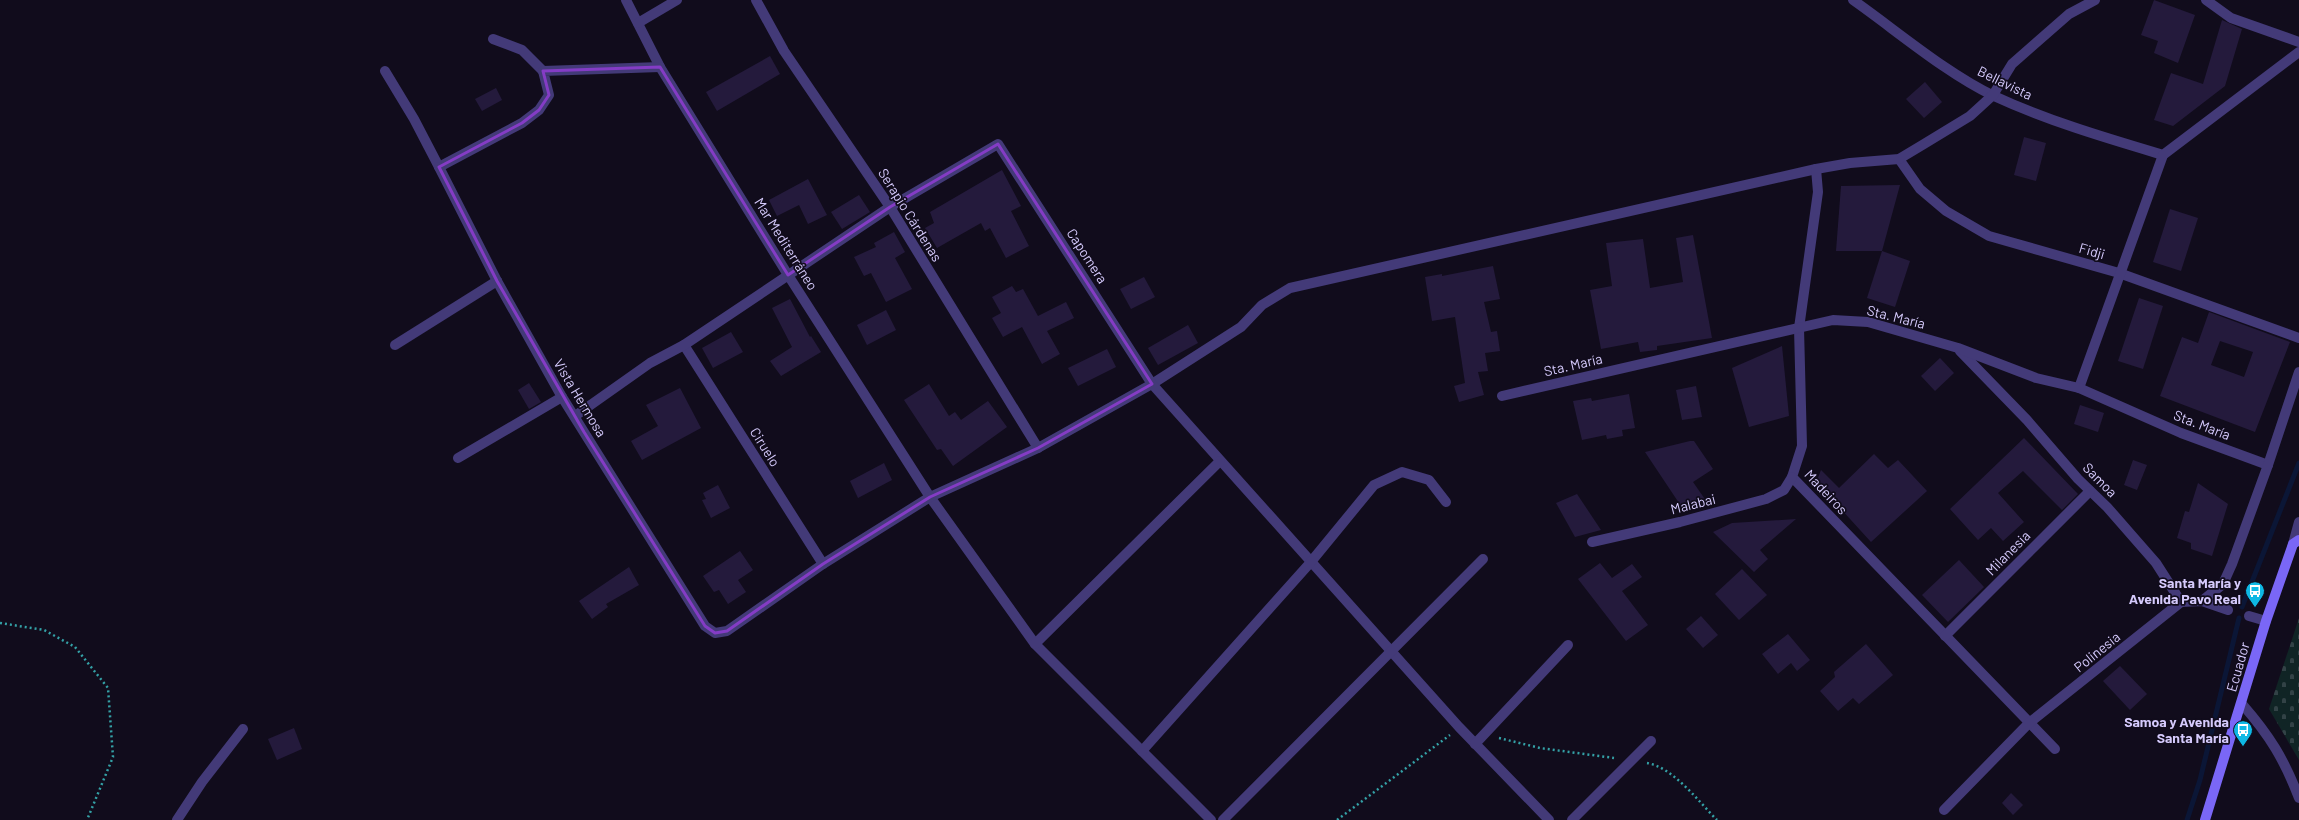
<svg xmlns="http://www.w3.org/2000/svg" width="2299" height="820" font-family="Barlow,sans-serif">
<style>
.cemetery{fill:url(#cemetery-stones)}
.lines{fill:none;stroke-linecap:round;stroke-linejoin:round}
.stream{stroke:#0b1636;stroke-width:5}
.building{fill:#241a3c;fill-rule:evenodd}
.path{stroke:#34a1a6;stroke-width:2.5;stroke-dasharray:2 3;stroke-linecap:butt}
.street{stroke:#433a78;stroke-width:10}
.secondary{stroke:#7a67f6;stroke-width:10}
.marked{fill:none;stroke:#843cc5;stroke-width:3;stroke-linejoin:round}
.labels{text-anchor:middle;stroke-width:3.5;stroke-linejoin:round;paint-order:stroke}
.street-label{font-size:14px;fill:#d5cafc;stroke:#110c1c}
.poi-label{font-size:14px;font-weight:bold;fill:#d5cafc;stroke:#110c1c;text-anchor:end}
</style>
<defs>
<pattern id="cemetery-stones" width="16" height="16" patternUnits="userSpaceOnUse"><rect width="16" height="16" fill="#102425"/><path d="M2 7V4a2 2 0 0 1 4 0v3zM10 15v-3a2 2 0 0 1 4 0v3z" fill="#324246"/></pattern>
</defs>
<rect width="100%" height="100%" fill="#110c1c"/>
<!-- cemetery -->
<polygon class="cemetery" points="2299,618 2299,760 2269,709"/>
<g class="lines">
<!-- stream -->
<g class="stream">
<polyline points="2242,607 2299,463"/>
<polyline points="2187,820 2200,780 2239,618"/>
</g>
</g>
<!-- building -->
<g class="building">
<polygon points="2154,0 2195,15 2178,63 2154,53 2158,41 2141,35"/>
<polygon points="2222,20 2242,29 2225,86 2173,126 2154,120 2171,73 2203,84"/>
<polygon points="770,56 780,74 717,111 706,92"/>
<polygon points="1925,82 1942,102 1924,118 1906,99"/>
<polygon points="496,88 502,100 482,111 475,99"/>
<polygon points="2024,137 2046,143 2036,181 2014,175"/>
<polygon points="1002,170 1021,206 1011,211 1029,246 1006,258 990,228 985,231 981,223 937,248 925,228 934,223 930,212"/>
<polygon points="808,179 827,215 808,224 799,205 777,216 769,200"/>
<polygon points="1900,185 1882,251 1836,251 1841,186"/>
<polygon points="859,195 870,212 842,229 831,212"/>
<polygon points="2170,209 2198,218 2181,271 2153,262"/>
<polygon points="894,232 905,252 895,258 912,289 886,302 871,273 864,276 854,257 876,247 874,243"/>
<polygon points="1693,235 1712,338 1657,346 1657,350 1640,352 1638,342 1601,349 1590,290 1612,286 1606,243 1643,239 1650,288 1683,282 1676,238"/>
<polygon points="1882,251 1910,261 1895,307 1867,298"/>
<polygon points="1493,266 1500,299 1484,302 1491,332 1497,331 1500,351 1485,353 1488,371 1478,372 1484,395 1459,402 1454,386 1465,383 1455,317 1432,321 1425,277 1442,274 1442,276"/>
<polygon points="1144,277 1155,297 1131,309 1120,289"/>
<polygon points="1012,286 1016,292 1023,289 1038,316 1066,302 1074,318 1047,331 1060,354 1042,364 1022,327 1003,337 992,318 1001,313 992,297"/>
<polygon points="2139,298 2163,306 2143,369 2118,361"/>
<polygon points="790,299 810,337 811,336 821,352 781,376 770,361 792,347 772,308"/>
<polygon points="886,310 896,330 867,345 857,325"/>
<path d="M 2209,312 L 2290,342 L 2255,432 L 2160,396 L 2182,337 L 2198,343 ZM 2220,341 L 2253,352 L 2244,377 L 2211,365 Z"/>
<polygon points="1188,325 1198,343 1158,365 1148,348"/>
<polygon points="731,332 743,352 713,368 702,348"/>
<polygon points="1782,346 1789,416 1749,427 1732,368"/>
<polygon points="1107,349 1116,367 1078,386 1068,368"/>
<polygon points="1940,358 1954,373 1935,391 1921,376"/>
<polygon points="529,383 541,402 529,409 518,390"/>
<polygon points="929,384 949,416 955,412 961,420 988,401 1007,427 953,466 941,449 937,450 904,400"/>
<polygon points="1696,386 1702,417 1682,420 1676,390"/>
<polygon points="680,388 701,428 642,460 631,441 658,426 646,405"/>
<polygon points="1629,394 1635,428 1622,430 1623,436 1607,439 1606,435 1582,440 1573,401 1591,398 1592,401"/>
<polygon points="2080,405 2104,413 2098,432 2074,424"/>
<polygon points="2024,438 2078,494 2062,510 2023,471 1998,493 2024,522 2003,541 1991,528 1978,540 1950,509"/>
<polygon points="1690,441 1694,441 1713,469 1693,482 1709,505 1683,509 1645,452"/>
<polygon points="1874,454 1888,468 1898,460 1927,491 1871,542 1830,497 1837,491 1825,500 1814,488 1821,470 1839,488"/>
<polygon points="2133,460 2147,465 2137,490 2124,485"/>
<polygon points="884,463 892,480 858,498 850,481"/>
<polygon points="2198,483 2228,504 2212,556 2191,549 2191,543 2177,538 2185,511 2189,512"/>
<polygon points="718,485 730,508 711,518 702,500 706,499 703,493"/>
<polygon points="1577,494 1601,530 1575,537 1556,503"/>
<polygon points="1796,519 1760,550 1768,559 1754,572 1713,532 1732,523"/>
<polygon points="740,551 753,570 738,580 746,592 728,604 719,590 714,592 703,576"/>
<polygon points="1959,560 1984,587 1948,622 1922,595"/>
<polygon points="1600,563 1612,578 1632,564 1642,577 1622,591 1648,625 1626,641 1578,579"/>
<polygon points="629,567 639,585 606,604 608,607 592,619 579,601"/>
<polygon points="1742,569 1767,595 1739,620 1715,594"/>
<polygon points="1701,616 1718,635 1703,648 1686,629"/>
<polygon points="1788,634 1810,660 1797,671 1791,663 1778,674 1762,654"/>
<polygon points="1866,644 1893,675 1859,704 1853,698 1838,711 1820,691 1835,677 1834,672"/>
<polygon points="2120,666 2147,694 2130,710 2103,681"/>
<polygon points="294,728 302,749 277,760 268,739"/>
<polygon points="2011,793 2023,805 2013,815 2002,803"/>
</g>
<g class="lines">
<!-- path -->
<g class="path">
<polyline points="0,623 44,630 75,647 108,688 113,757 87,820"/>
<polyline points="1499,738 1540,748 1614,758"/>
<path d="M 1647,763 C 1673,767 1699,802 1717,820"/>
<polyline points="1337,820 1450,735"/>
</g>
<!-- street -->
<g class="street">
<polyline points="626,0 660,67 788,275 930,497 1035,644 1211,820"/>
<polyline points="756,0 784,51 890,207 1038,448"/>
<path d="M 1853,0 C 1897,31 1946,73 1994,96 C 2048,121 2106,138 2163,155"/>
<polyline points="2206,0 2231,18 2299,42"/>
<polyline points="638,23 677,0"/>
<polyline points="493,39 522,50 543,71"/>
<polyline points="385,71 414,119 439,167 522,123 539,110 549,95 543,71 660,67"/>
<polyline points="1899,159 1920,189 1946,211 1989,236 2119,273 2299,338"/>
<polyline points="439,167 497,281 562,397 705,626 715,633 727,631 823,564 930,497 1038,448 1152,384 1241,327 1262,305 1290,288 1816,169 1850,163 1899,159 1924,144 1970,116 1993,95 2012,64 2069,14 2095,0"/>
<polyline points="1816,169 1818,192 1799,328 1802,446 1792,477 2055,749"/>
<polyline points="395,345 497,281"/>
<polyline points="684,345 823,564"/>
<polyline points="1960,351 2027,420 2078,479 2107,507 2156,563 2181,602 2202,601 2228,610"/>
<polyline points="2079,388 2163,155 2299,52"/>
<polyline points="1502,396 1833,320 1868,322 1958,348 2036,378 2079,388 2181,433 2268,465"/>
<polyline points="575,416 650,363 684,345 890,207 998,144 1152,384 1459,727 1549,820"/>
<polyline points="458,458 562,397"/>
<polyline points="1592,542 1680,522 1766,499 1784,490 1792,477"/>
<polyline points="2293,544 2299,522"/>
<polyline points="2202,601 2223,584 2232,564 2268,465 2299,372"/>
<polyline points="2249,616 2266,621"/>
<polyline points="1945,636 2090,491"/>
<polyline points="1035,644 1220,461"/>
<path d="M 2242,704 C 2270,736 2284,759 2299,798"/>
<polyline points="1475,744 1568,645"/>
<polyline points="1142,751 1310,563 1374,485 1402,472 1429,480 1446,502"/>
<polyline points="1944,810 2029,723 2181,602"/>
<polyline points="177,820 202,782 243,729"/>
<polyline points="1223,820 1483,559"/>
<polyline points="1572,820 1651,741"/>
</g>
<!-- secondary -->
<polyline class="secondary" points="2205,820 2266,621 2293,544 2299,540"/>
</g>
<!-- marked area -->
<path class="marked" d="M 660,67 L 788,275 L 890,207 L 998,144 L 1152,384 L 1038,448 L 930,497 L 823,564 L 727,631 L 715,633 L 705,626 L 584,432 L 497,281 L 439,167 L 522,123 L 539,110 L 549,95 L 543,71 Z"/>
<!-- icons -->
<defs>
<g id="bus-pin" transform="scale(1)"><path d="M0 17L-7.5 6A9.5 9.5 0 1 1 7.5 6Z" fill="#0eb8e4" stroke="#110c1c"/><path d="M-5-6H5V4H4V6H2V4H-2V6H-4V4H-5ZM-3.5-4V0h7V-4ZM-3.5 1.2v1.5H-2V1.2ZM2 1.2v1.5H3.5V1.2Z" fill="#fff"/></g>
</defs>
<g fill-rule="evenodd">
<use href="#bus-pin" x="2255" y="591"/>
<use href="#bus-pin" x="2243" y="730"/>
</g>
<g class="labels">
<!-- street labels -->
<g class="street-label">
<text transform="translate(2005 83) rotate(26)" y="5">Bellavista</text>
<text transform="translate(910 215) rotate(58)" y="5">Serapio Cárdenas</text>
<text transform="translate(786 244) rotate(58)" y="5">Mar Mediterráneo</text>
<text transform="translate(2092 251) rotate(16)" y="5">Fidji</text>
<text transform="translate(1087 256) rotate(57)" y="5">Capomera</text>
<text transform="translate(1896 317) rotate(14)" y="5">Sta. María</text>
<text transform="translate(1573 365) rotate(-13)" y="5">Sta. María</text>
<text transform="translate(580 398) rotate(59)" y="5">Vista Hermosa</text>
<text transform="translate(2202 425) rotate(21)" y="5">Sta. María</text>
<text transform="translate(765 447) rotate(58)" y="5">Ciruelo</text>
<text transform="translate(2100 480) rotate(45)" y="5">Samoa</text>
<text transform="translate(1826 492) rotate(47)" y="5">Madeiros</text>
<text transform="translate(1693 504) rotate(-14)" y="5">Malabai</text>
<text transform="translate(2008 553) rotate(-45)" y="5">Milanesia</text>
<text transform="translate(2097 652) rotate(-39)" y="5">Polinesia</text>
<text transform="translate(2238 667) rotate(-74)" y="5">Ecuador</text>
</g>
<!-- poi labels -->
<g class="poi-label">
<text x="2241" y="588">Santa María y<tspan x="2241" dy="16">Avenida Pavo Real</tspan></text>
<text x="2229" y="727">Samoa y Avenida<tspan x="2229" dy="16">Santa María</tspan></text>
</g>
</g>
</svg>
